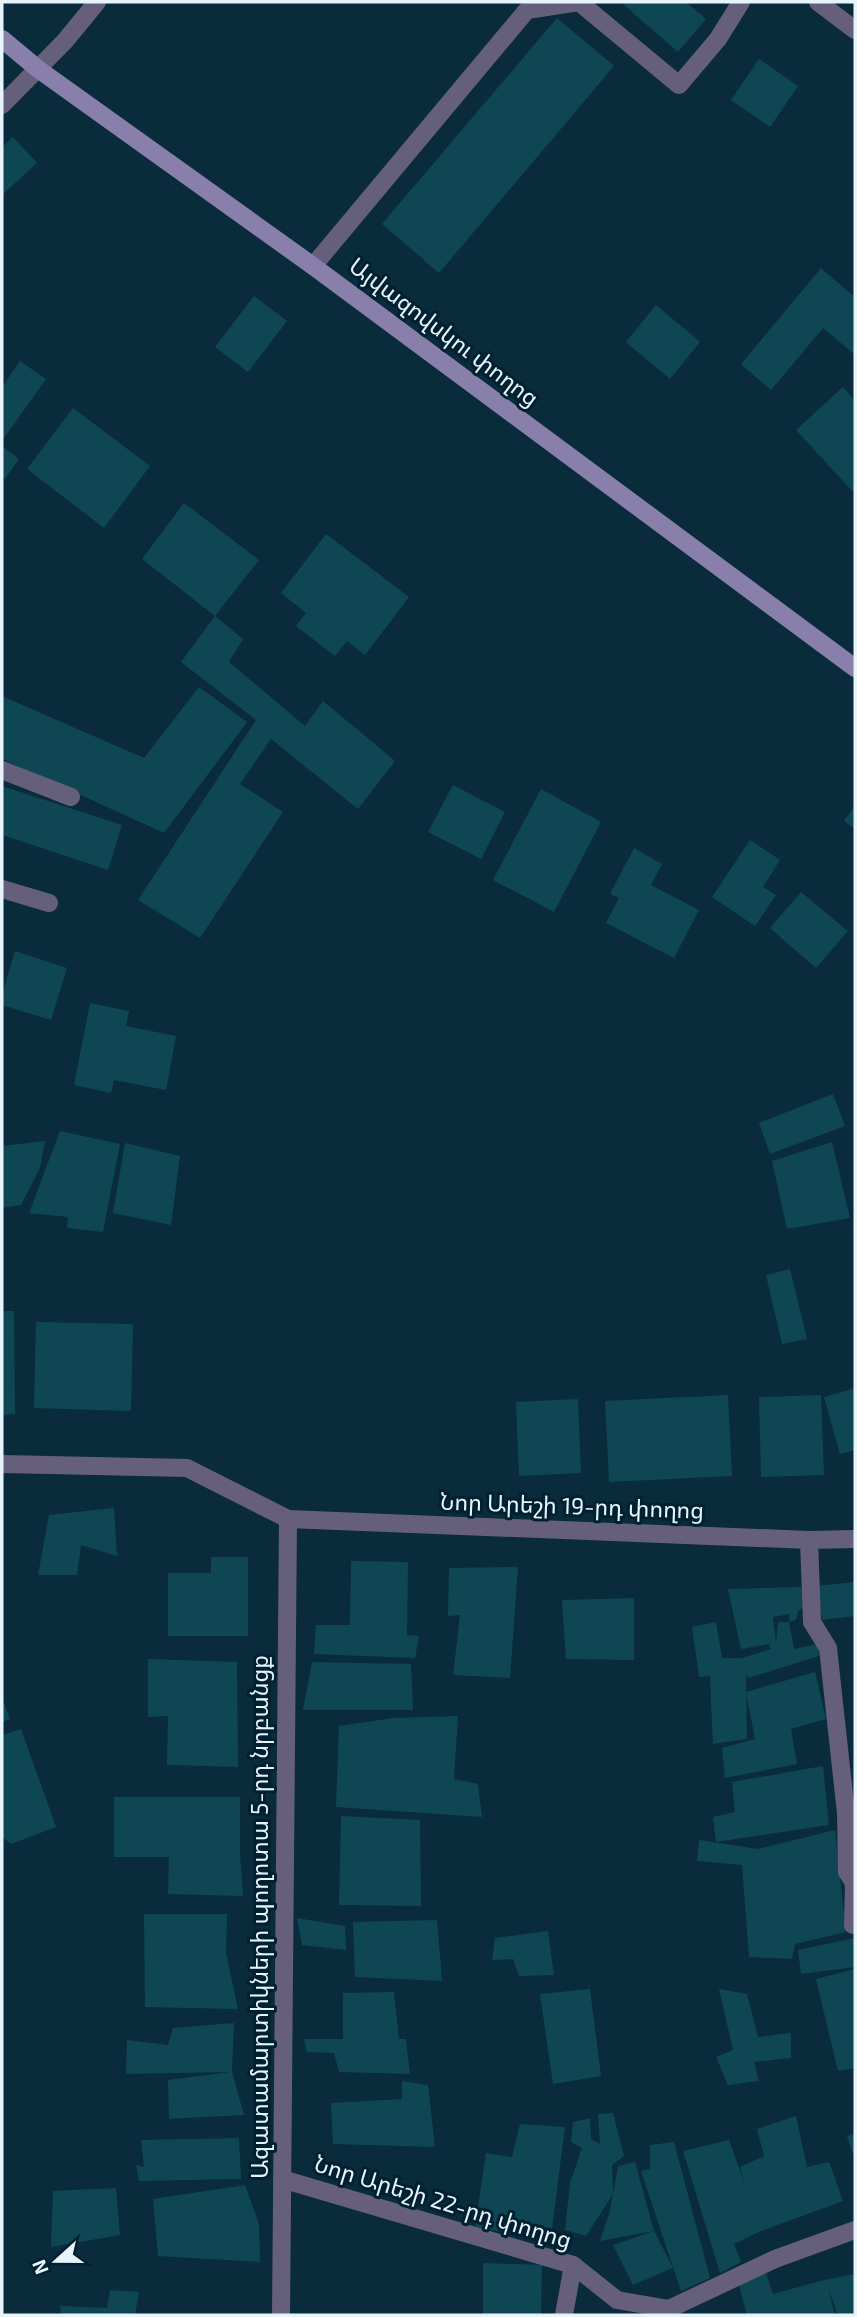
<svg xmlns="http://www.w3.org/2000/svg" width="857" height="2317" font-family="'Exo 2','Noto Sans Armenian',sans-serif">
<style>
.building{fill:#0e4753}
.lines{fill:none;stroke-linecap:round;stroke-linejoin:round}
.service{stroke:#665f7b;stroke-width:18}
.minor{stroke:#665f7b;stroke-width:18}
.secondary{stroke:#897fab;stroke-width:18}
.labels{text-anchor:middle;stroke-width:6;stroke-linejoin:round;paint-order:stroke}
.street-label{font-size:23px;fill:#e8f4fc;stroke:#002132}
</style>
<rect width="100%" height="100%" fill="#0a2b3c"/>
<!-- building -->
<g class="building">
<polygon points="627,2 686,2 706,19 678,52 624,5"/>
<polygon points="557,18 614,66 439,273 382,224"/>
<polygon points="759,59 798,86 770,127 731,100"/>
<polygon points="13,137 37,163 2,195 2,147"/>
<polygon points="821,268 855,297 855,355 823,328 771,390 741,364"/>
<polygon points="254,296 287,321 248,372 215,347"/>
<polygon points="656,305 700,342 670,379 626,342"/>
<polygon points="20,361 46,379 2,441 2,387"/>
<polygon points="843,387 855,401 855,494 796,430"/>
<polygon points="73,408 150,466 104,528 27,469"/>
<polygon points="2,446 19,459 5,479 2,476"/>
<polygon points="184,503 259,560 215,616 142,559"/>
<polygon points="326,534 409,597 365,655 347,641 335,656 296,626 306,613 281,593"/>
<polygon points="215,616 243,639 229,662 305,726 323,701 395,761 358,809 271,739 240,784 283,812 200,938 138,900 256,720 181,662"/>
<polygon points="199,687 247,722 164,833 2,759 2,696 144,758"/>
<polygon points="453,785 505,812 481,859 428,832"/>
<polygon points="2,786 122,825 108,870 2,835"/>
<polygon points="541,789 601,822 554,912 493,880"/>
<polygon points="855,806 855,829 844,821"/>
<polygon points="750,840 780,860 763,887 776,895 755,926 712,897"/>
<polygon points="634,848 662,864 651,885 699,910 674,958 606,923 619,898 610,894"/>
<polygon points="801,892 848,931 816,968 770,928"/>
<polygon points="15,951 67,968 51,1020 2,1005 2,995"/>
<polygon points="90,1003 129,1011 126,1026 176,1036 166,1090 114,1080 111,1093 74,1085"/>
<polygon points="833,1094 845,1126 770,1154 759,1123"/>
<polygon points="60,1131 120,1144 103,1232 67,1228 68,1217 29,1213"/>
<polygon points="45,1141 40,1168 21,1205 2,1208 2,1146"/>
<polygon points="832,1142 850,1218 787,1229 772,1161"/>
<polygon points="125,1143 180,1156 171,1225 113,1213"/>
<polygon points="790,1269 807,1339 782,1344 766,1275"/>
<polygon points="2,1311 14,1311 15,1414 2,1415"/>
<polygon points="36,1322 133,1324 131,1411 34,1408"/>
<polygon points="855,1388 855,1450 840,1454 824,1397"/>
<polygon points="728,1395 732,1476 609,1482 605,1401"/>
<polygon points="821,1395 824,1475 761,1477 759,1397"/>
<polygon points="578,1399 581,1473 519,1476 516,1402"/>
<polygon points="114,1508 117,1556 81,1545 77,1575 38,1575 49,1515"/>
<polygon points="211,1557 248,1557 248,1636 168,1636 168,1573 211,1573"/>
<polygon points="351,1561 408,1562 407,1635 419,1636 415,1658 314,1654 316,1625 350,1625"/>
<polygon points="518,1567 510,1678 453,1675 460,1615 448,1616 449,1568"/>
<polygon points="855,1582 855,1616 822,1620 817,1586"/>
<polygon points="801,1587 806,1606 798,1611 796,1620 789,1622 790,1614 773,1617 776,1643 778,1622 789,1622 794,1649 818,1644 819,1656 748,1678 746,1673 747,1739 713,1744 710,1676 699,1677 692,1627 716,1622 722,1658 742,1658 771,1649 769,1644 741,1649 728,1589"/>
<polygon points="634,1598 634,1660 566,1659 562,1600"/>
<polygon points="148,1659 237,1662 238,1767 167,1765 168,1716 148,1717"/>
<polygon points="312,1662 411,1664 413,1710 303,1710"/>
<polygon points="815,1672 826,1719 791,1729 797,1764 725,1778 722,1748 755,1739 746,1692"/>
<polygon points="2,1698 10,1719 2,1722"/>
<polygon points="458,1716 454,1779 478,1784 482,1817 336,1807 339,1726 394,1718"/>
<polygon points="21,1729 56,1827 11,1844 2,1837 2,1735"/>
<polygon points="823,1766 829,1825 716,1842 713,1817 735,1812 732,1782"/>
<polygon points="114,1797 240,1797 240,1855 243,1896 168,1894 169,1857 114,1857"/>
<polygon points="341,1816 420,1820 421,1906 339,1905"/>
<polygon points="835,1830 846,1932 795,1944 792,1959 749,1957 742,1865 697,1861 699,1840 758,1849"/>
<polygon points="144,1914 227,1914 226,1953 238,2009 145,2007"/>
<polygon points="297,1918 345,1926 346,1950 302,1945"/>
<polygon points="437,1920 442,1981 355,1977 353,1922"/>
<polygon points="548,1931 554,1975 519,1976 513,1959 492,1960 495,1938"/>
<polygon points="855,1938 855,1967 801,1974 798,1950"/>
<polygon points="855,1969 855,2068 838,2071 816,1979"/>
<polygon points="590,1989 601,2076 553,2084 540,1994"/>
<polygon points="719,1989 747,1994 758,2037 791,2033 791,2058 754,2062 759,2081 728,2085 716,2057 733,2050"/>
<polygon points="394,1992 399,2039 406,2039 410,2074 339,2072 334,2053 307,2052 304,2039 343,2039 343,1993"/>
<polygon points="234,2023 232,2072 244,2115 169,2119 168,2080 230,2072 126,2074 127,2040 168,2045 173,2028"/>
<polygon points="402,2081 428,2085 435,2147 333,2144 331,2103 402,2099"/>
<polygon points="613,2113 624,2156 612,2165 613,2194 586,2236 565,2230 570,2183 582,2148 571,2142 573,2122 590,2118 591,2139 600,2144 598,2114"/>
<polygon points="796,2116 807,2167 829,2162 843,2201 761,2231 734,2244 741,2262 720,2273 683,2151 729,2140 745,2184 740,2167 764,2156 757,2129"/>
<polygon points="520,2124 565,2127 552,2229 507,2221 503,2232 475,2227 486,2153 512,2157"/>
<polygon points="855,2133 855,2160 847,2136"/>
<polygon points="239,2138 241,2179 139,2181 136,2165 144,2167 141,2140"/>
<polygon points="674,2142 710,2278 681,2291 641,2171 650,2169 650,2145"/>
<polygon points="635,2162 654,2231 673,2268 633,2285 613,2245 654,2231 600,2241 610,2211 618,2166"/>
<polygon points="245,2185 259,2224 260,2262 158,2256 153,2199"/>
<polygon points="116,2188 120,2235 51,2247 53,2191"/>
<polygon points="483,2263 542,2265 541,2315 483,2314"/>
<polygon points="766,2273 773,2294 824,2280 855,2274 855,2315 838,2315 828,2288 835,2315 747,2315 738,2282"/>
<polygon points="110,2290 139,2292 135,2315 61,2315 60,2306 107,2308"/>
</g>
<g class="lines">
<!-- service -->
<g class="service">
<polyline points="818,2 855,30"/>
<polyline points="313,266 527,10 579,2 679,85 718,39 741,2"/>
<polyline points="2,770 71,797"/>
<polyline points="2,889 49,903"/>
<polyline points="809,1540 812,1622 828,1648 846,1813 847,1872 854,1883 853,1925 855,1925"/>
<polyline points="564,2315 573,2265"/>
</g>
<!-- minor -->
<g class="minor">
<polyline points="2,105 65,41 97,2"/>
<polyline points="2,1464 187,1468 288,1519 809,1540 855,1539"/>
<polyline points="282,2179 573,2265 617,2300 669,2309 775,2259 855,2230"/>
<polyline points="281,2315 288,1519"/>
</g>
<!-- secondary -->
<polyline class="secondary" points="2,39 38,69 313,266 855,668"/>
</g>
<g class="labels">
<!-- street labels -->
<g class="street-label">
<text transform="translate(444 332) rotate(37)" y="8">Այվազովսկու փողոց</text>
<text transform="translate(572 1506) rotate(2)" y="8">Նոր Արեշի 19-րդ փողոց</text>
<text transform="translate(260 1917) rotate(-90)" y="8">Ազատամարտիկների պողոտա 5-րդ նրբանցք</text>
<text transform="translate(443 2202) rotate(17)" y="8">Նոր Արեշի 22-րդ փողոց</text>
</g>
</g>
<!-- border -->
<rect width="857" height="2317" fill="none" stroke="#e8f4fc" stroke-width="7"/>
<!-- north arrow -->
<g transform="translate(56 2261) rotate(249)" stroke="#002132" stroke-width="5" paint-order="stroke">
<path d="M0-5L12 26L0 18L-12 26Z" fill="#e8f4fc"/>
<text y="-10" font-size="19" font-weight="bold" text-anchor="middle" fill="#e8f4fc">N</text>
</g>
</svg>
